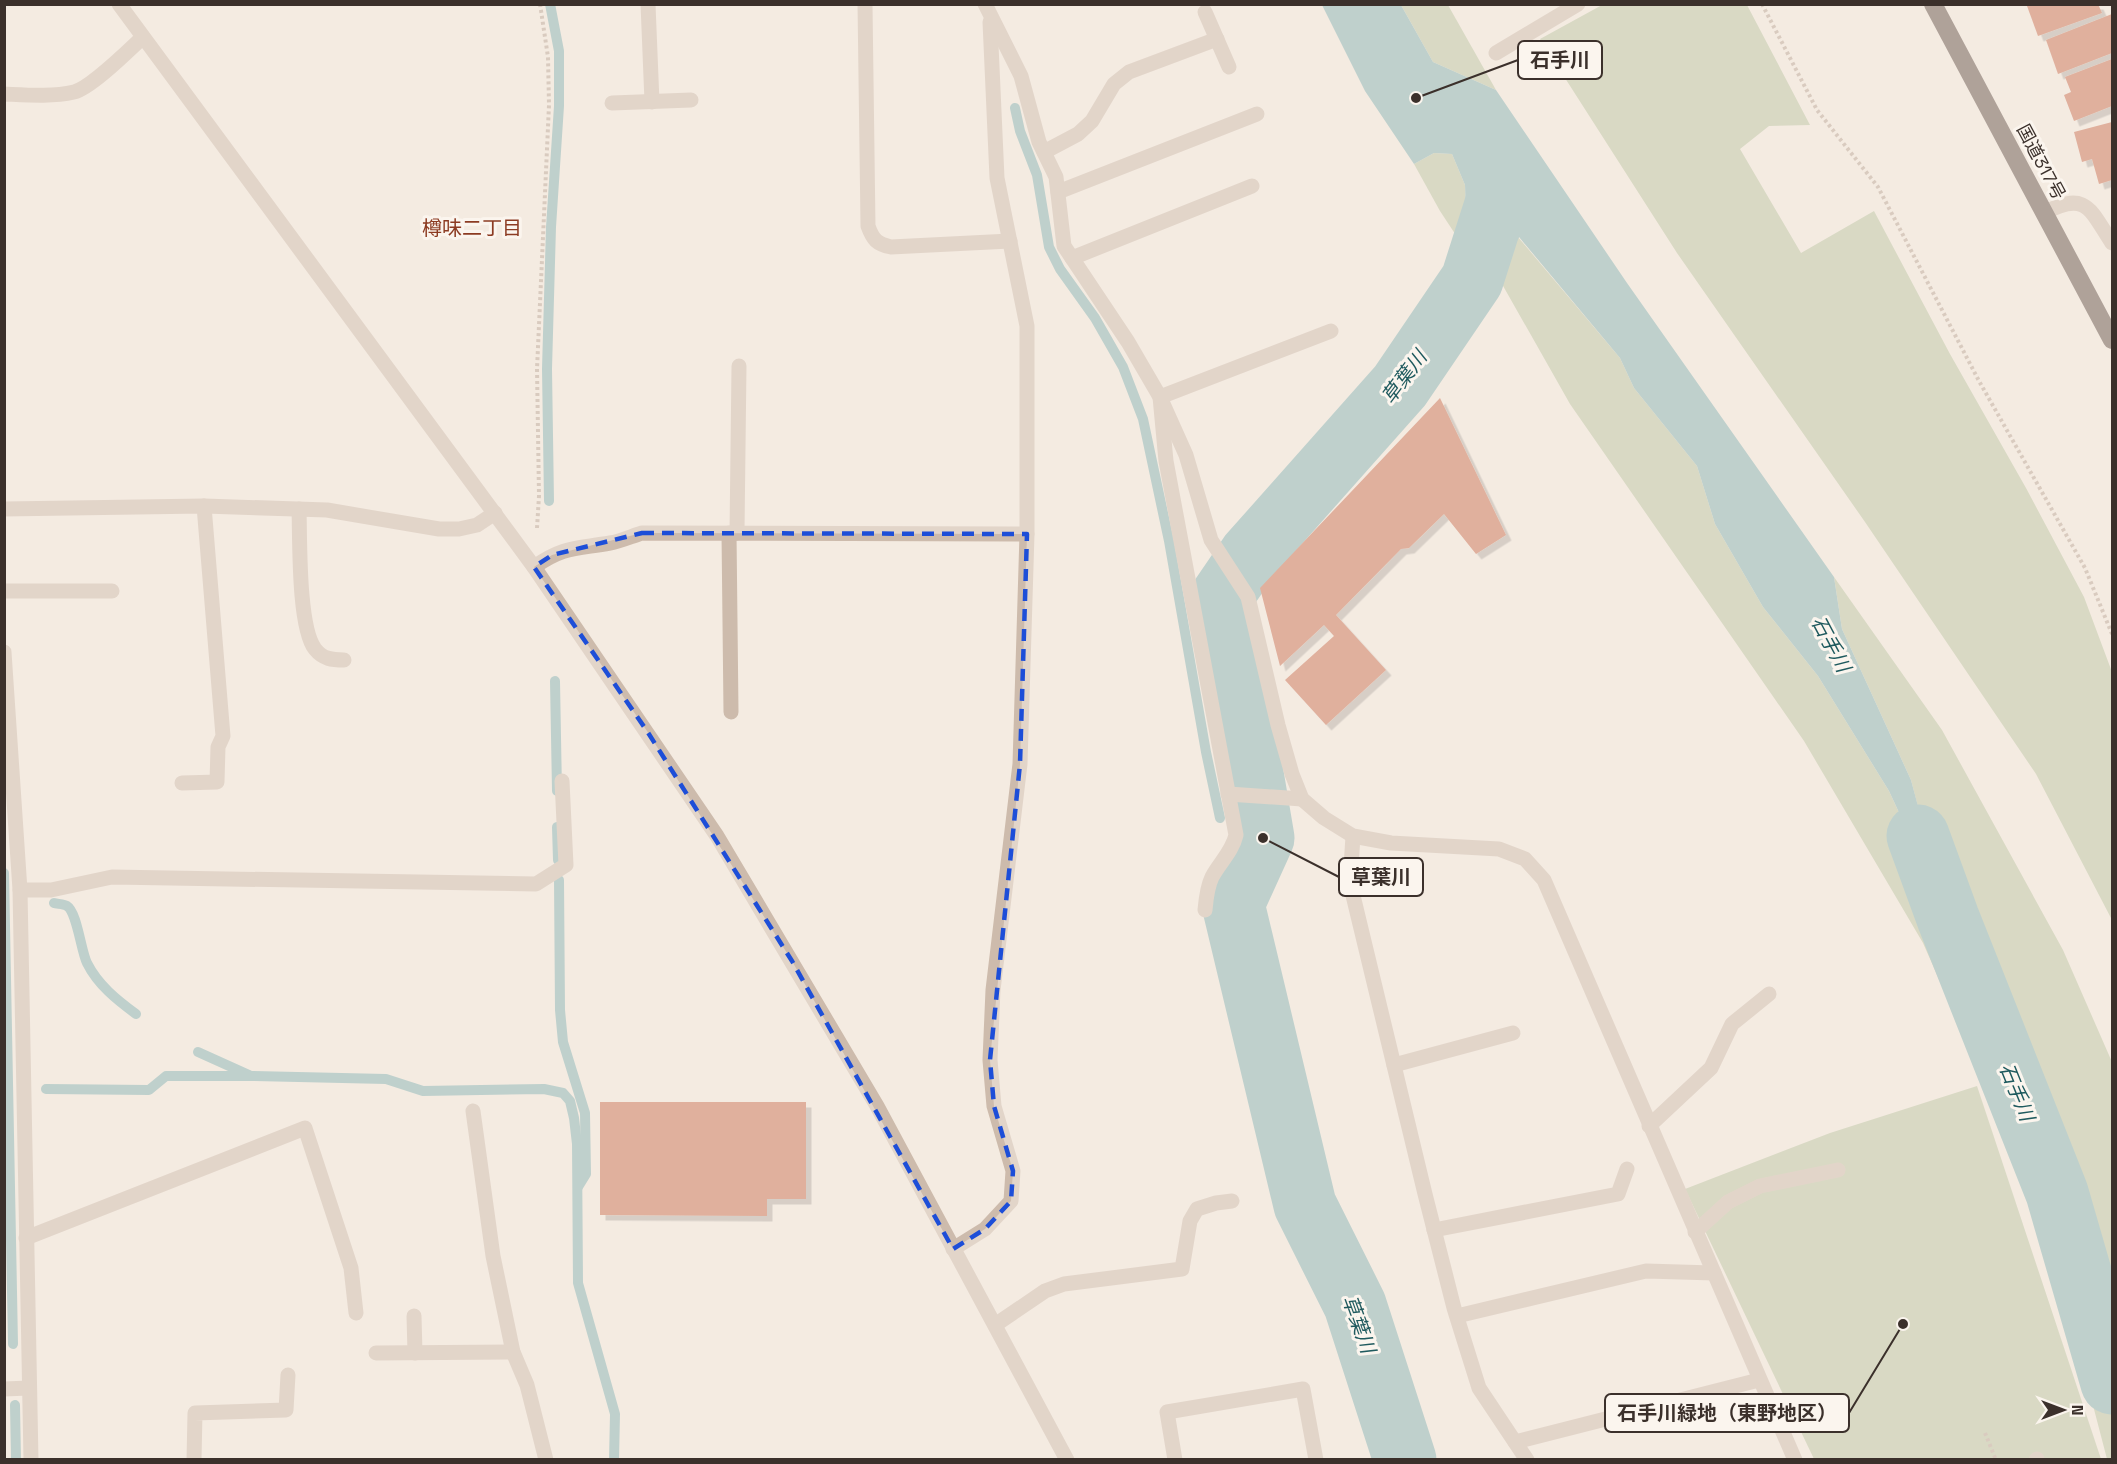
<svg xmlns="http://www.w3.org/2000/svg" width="2117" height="1464" font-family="'Space Grotesk','Noto Sans JP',sans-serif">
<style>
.green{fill:#b8c4a0}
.water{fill:#7fb0b2}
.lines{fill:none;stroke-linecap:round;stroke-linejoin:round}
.stream{stroke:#7fb0b2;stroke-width:10}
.river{stroke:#7fb0b2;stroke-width:63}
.building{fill:#c8694b;filter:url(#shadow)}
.path{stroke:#b9a596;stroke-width:4;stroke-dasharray:3 3;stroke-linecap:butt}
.minor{stroke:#cdbbac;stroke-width:15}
.highway{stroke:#5c4a42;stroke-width:18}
.marked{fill:none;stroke:#1d4ed8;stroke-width:4.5;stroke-dasharray:12 8;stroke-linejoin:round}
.labels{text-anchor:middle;stroke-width:6;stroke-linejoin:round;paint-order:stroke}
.street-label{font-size:18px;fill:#3b302b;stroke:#fbf5ee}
.neighbourhood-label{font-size:20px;fill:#8c3b22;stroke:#fbf5ee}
.water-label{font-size:20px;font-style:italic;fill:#1f5a5e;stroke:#fbf5ee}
.leader{fill:none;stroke:#3b302b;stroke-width:2}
.callout-dot{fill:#3b302b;stroke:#fbf5ee;stroke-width:2}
.callout{fill:#fbf5ee;stroke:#3b302b;stroke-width:2}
.callout-label{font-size:20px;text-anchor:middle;font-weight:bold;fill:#3b302b}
</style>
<defs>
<filter id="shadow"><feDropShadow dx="5.5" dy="5.5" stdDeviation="0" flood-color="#0004"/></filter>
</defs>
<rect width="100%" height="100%" fill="#f4ebe1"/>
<!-- green -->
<g class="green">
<polygon points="1401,5 1448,5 1496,90 1433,62"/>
<polygon points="1602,5 1747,5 1810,125 1769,126 1740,149 1801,253 1874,211 1950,354 2026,488 2084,597 2112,672 2112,920 2036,774 1865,522 1677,253 1540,39"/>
<polygon points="1434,153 1452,154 1465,185 1467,252 1440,211 1414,164"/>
<polygon points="1518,237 1620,358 1634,388 1697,466 1715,524 1763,607 1818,676 1889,791 1946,914 1911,780 1842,629 1834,577 1942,730 2063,950 2112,1062 2112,1459 2107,1459 2078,1348 2033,1193 1923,943 1804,741 1570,404 1498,277"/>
<polygon points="1977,1086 2101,1459 1814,1459 1685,1189 1830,1133"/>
</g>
<!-- water -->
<polygon class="water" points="1322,5 1401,5 1433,62 1496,90 1627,283 1834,577 1842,629 1911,780 1948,918 1889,791 1818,676 1763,607 1715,524 1697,466 1634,388 1620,358 1519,237 1498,277 1467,252 1465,185 1452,154 1434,153 1414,164 1365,91"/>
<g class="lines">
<!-- stream -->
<g class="stream">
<polyline points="1015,108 1020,131 1037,175 1049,247 1060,269 1095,318 1123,367 1143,419 1169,541 1206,752 1220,818"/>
<polyline points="549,501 547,369 551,227 559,106 559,51 550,4"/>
<polyline points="555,681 557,791"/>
<polyline points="557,827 558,860"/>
<polyline points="1237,867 1244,878"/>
<polyline points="4,873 13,1344"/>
<polyline points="559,880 560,1010 563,1042 585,1113 586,1174 578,1187"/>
<path d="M 54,903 C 57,904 64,904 67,906 C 77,912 81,951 87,963 C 98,985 117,1000 136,1014"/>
<polyline points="198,1052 249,1075"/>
<polyline points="46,1089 149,1090 166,1076 252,1076 386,1079 423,1091 544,1089 563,1093 570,1101 574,1118 577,1144 578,1283 615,1414 614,1460"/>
<polyline points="15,1405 16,1460"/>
</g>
<!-- river -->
<g class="river">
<polyline points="1918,836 1948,918 2057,1193 2112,1383"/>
<polyline points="1405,1460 1355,1305 1305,1205 1233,904 1263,838 1222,596 1250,555 1400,386 1472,280 1501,189"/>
</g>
</g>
<!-- building -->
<g class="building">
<polygon points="2030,4 2098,4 2102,13 2038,36 2027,6"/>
<polygon points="2112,14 2112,53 2058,74 2046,40"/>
<polygon points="2112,59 2112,106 2074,121 2064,95 2071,92 2065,77"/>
<polygon points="2112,122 2112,180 2099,184 2092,159 2082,162 2074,132"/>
<polygon points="1440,398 1506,535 1476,554 1444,514 1409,548 1401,549 1336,615 1386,670 1326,725 1285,680 1334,636 1324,625 1280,666 1260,588"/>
<polygon points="600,1102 806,1102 806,1199 767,1199 767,1216 600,1215"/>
</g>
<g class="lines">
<!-- path -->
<g class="path">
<polyline points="1762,4 1817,110 1878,187 1979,381 2085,568 2112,634"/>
<polyline points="537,528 539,496 537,369 549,105 548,57 540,4"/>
<polyline points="1800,1409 1828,1396"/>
<polyline points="1985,1433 1996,1460"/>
</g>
<!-- minor -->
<g class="minor">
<polyline points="119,4 534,567 717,836 877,1106 1067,1460"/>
<polyline points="648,4 652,102"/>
<path d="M 865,4 L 868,226 C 873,240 877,244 891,247 L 1010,241"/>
<polyline points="985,4 1021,76 1039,142 1056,177 1064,246 1128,342 1160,397 1186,455 1211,540 1248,597 1278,725 1292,774 1302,799 1324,818 1353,836 1391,843 1499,849 1525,859 1544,880 1795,1460"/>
<polyline points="1205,12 1229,67"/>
<polyline points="1496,53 1578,4"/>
<path d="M 4,94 C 27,95 52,97 74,92 C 91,88 129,50 143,37"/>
<polyline points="612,103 691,100"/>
<polyline points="1044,152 1078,134 1092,121 1114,84 1129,72 1217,39"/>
<polyline points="1058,192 1257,114"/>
<path d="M 2044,213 C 2087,190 2090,210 2112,243"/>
<polyline points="1072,258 1252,186"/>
<polyline points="4,509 204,506 327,510 439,529 459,529 477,525 495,513"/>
<path d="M 299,509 C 300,539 298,627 315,649 C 323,659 332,660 344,660"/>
<polyline points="729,533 731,712"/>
<polyline points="737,533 739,366"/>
<path d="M 534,567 C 564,546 576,549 610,543 C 621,541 632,536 642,533 L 1027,534"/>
<polyline points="4,591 112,591"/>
<polyline points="4,652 20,890 31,1460"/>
<polyline points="182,783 217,782 218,747 223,736 204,506"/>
<polyline points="1228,794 1302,799"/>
<polyline points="1353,836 1350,883 1425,1194 1454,1308 1479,1388 1527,1460"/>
<polyline points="20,890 51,890 112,877 536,884 566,865 562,781"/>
<path d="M 1205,910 C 1206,899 1207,887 1212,877 C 1220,862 1232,852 1236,835 L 1166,461 L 1160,397 L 1331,331"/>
<polyline points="1394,1065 1513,1033"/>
<polyline points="473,1111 493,1256 513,1352 527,1385 546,1460"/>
<polyline points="1649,1126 1711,1068 1732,1024 1769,994"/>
<polyline points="1434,1230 1618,1194 1627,1169"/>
<polyline points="1695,1232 1728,1202 1760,1186 1838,1170"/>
<polyline points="26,1238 305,1128 351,1268 356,1313"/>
<polyline points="953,1249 985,1229 1011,1201 1013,1171 994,1106 990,1060 993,990 1020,764 1027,534 1027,326 997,178 990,22"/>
<polyline points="414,1316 415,1353"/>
<polyline points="1457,1316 1646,1271 1714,1273"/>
<polyline points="995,1325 1045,1291 1064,1284 1182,1269 1190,1221 1197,1209 1216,1203 1232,1201"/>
<polyline points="376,1353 513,1352"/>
<polyline points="4,1389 29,1388"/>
<polyline points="1515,1442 1759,1380"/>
<polyline points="194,1460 195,1413 286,1410 288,1375"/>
<polyline points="1175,1460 1167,1412 1303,1389 1316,1460"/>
<polyline points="2036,1460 2037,1459"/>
</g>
<!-- highway -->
<polyline class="highway" points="1933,4 2112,340"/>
</g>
<!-- marked area -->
<path d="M0 0H2117V1464H0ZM 642,533 L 1027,534 L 1020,764 L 990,1060 L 994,1106 L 1013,1171 L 1011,1201 L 985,1229 L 953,1249 L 792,961 L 647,731 L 534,567 L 552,555 Z" fill="#f4ebe1" fill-opacity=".55" fill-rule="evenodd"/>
<path class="marked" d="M 642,533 L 1027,534 L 1020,764 L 990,1060 L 994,1106 L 1013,1171 L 1011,1201 L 985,1229 L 953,1249 L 792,961 L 647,731 L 534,567 L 552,555 Z"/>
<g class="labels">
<!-- street labels -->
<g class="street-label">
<text transform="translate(2041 162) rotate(62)" y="6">国道317号</text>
</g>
<!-- neighbourhood labels -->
<g class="neighbourhood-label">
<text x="472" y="235">樽味二丁目</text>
</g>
<!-- water labels -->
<g class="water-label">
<text transform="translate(1404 377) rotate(-53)" y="7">草葉川</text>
<text transform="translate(1831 644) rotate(62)" y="7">石手川</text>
<text transform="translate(2017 1092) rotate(68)" y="7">石手川</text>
<text transform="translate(1359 1324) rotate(70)" y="7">草葉川</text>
</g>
</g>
<!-- callouts -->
<path class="leader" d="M1416 98L1518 60M1263 838L1339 877M1903 1324L1849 1413"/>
<g class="callout-dot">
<circle cx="1416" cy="98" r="6"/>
<circle cx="1263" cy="838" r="6"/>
<circle cx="1903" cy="1324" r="6"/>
</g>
<g class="callout">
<rect x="1518" y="41" width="84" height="38" rx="6"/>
<rect x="1339" y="858" width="84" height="38" rx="6"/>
<rect x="1605" y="1394" width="244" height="38" rx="6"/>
</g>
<g class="callout-label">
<text x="1560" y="67">石手川</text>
<text x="1381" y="884">草葉川</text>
<text x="1727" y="1420">石手川緑地（東野地区）</text>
</g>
<!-- border -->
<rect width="2117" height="1464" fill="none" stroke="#3b302b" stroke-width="12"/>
<!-- north arrow -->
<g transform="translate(2063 1410) rotate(90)" stroke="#fbf5ee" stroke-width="4.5" paint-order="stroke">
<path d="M0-4.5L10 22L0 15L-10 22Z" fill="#3b302b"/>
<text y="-9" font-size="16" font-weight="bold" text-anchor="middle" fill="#3b302b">N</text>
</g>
</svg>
